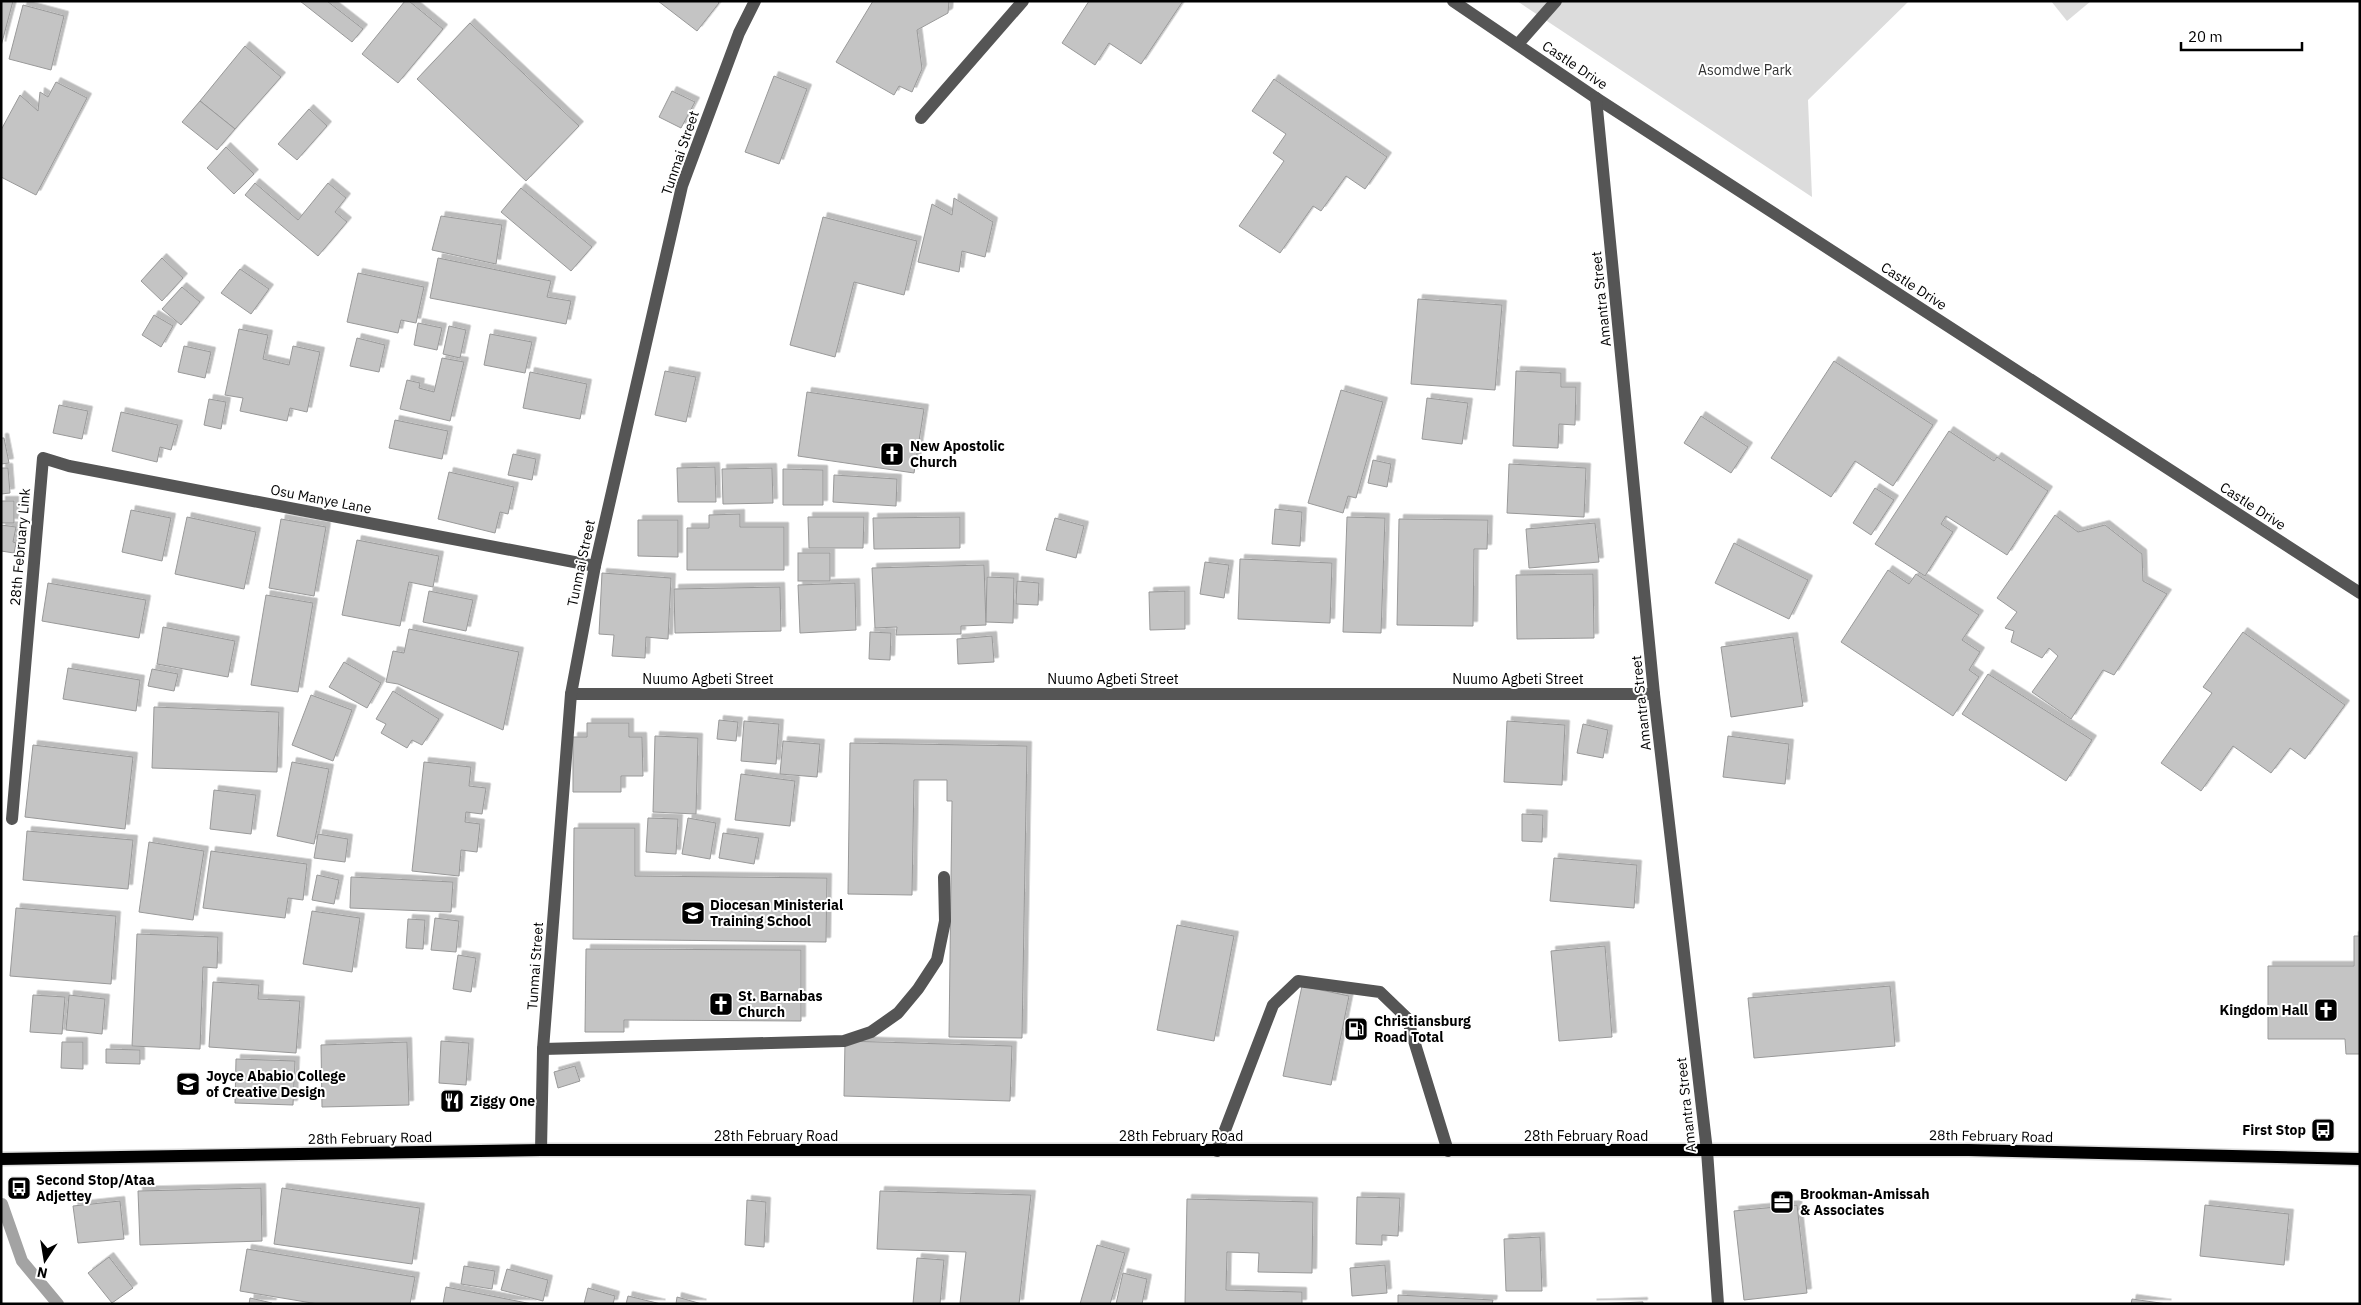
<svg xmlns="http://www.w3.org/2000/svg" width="2361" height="1305" font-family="'IBM Plex Sans',sans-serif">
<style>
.green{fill:#dcdcdc}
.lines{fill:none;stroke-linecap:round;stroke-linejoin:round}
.stream{stroke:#a3a3a3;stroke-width:12}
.building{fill:#c4c4c4;stroke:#999;filter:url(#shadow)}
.major-casing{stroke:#dbdbdb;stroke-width:15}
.minor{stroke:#555;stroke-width:12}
.major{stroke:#000;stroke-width:12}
.labels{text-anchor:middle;stroke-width:4;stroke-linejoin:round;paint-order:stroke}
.street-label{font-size:14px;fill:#000;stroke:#fff}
.park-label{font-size:14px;fill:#333;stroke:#fff}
.poi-label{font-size:14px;font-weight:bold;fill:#000;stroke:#fff;text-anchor:start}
</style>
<defs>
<filter id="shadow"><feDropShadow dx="4.5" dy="-4.5" stdDeviation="0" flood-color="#0004"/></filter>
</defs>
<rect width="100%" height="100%" fill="#fff"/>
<!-- green -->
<g class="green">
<polygon points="1517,1 1909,1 1808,100 1812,197"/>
<polygon points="2051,1 2091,1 2067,21"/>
</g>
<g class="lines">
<!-- stream -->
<polyline class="stream" points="2,1204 22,1261 58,1304"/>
</g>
<!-- building -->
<g class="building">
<polygon points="1,1 13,1 1,46"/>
<polygon points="300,1 327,1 363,29 352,42"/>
<polygon points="405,1 409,1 443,29 398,83 362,54"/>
<polygon points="658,1 717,1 719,3 697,31"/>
<polygon points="873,1 949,1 948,13 917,30 922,69 912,92 899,86 894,95 836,62"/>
<polygon points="1089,1 1183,1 1141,64 1109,43 1095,65 1062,43"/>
<polygon points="23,5 64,16 51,70 9,59"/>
<polygon points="470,23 579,126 526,181 417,79"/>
<polygon points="245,46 281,77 235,129 200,101"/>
<polygon points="774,76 807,89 779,164 745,152"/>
<polygon points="1274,79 1387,157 1365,189 1346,176 1321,211 1313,206 1280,253 1239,226 1284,161 1273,153 1286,134 1252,111"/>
<polygon points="56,82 87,98 36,195 1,177 1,130 20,95 38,111 40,92 48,97"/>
<polygon points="672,91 695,102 681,128 659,117"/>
<polygon points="200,101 235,129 217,150 182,122"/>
<polygon points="309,109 327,126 297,160 278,144"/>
<polygon points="226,147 254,174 234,194 207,168"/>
<polygon points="255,183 298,220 328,183 346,198 335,212 347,222 318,256 245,195"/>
<polygon points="521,188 592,247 571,271 501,212"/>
<polygon points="954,198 993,222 985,257 962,251 959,272 918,262 932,204 952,215"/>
<polygon points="441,216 502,225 496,264 432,250"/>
<polygon points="823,217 917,241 904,295 854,282 835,357 790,345"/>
<polygon points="162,258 183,278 162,301 141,281"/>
<polygon points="438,258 551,281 547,297 571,301 566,324 430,298"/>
<polygon points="240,269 269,289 251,314 221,293"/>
<polygon points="358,273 424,287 416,323 401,320 398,333 347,322"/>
<polygon points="182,287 200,302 181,325 162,309"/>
<polygon points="1418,299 1502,305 1495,390 1411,384"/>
<polygon points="154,315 173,326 161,347 142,335"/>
<polygon points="418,323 442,328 437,350 414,345"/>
<polygon points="449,326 466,330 460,358 443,354"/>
<polygon points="239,329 268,335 263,359 289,365 293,346 320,352 307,412 290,408 287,421 240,411 243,398 225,395"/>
<polygon points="490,334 532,342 525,373 484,365"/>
<polygon points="357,338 385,345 379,372 350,366"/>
<polygon points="184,346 211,352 205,378 178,372"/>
<polygon points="442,358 464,362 450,421 400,409 407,380 420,383 419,388 434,392"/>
<polygon points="1834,361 1933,425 1893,486 1855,461 1831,497 1771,458"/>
<polygon points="665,371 696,377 686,422 655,415"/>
<polygon points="1516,371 1561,373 1561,387 1576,387 1575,425 1559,424 1558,448 1513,446"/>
<polygon points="530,372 587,384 580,419 523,408"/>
<polygon points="1341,390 1383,402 1356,498 1348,496 1343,513 1308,503"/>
<polygon points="807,392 924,409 914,473 798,456"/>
<polygon points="1427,398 1468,403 1462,444 1422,439"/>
<polygon points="209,399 226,402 221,429 204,425"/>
<polygon points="59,405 88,411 82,439 53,433"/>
<polygon points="121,412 178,425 171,450 160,447 157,462 112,451"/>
<polygon points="1701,416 1748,447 1731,473 1684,443"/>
<polygon points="395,420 448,431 442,459 389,448"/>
<polygon points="1949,431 1994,461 1997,457 2048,491 2007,555 1946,516 1941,524 1953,532 1925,576 1875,544"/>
<polygon points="1,438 4,438 9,463 1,464"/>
<polygon points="513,454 536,459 532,480 508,475"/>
<polygon points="1373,460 1391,464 1387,487 1368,483"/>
<polygon points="1509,464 1586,468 1584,517 1507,513"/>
<polygon points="715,467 716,502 678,502 677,468"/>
<polygon points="1,468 8,468 10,493 1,494"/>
<polygon points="772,468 773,503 723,504 722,469"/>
<polygon points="783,469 823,470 823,505 783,505"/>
<polygon points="449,472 514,487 508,514 500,512 495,533 438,519"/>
<polygon points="834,475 897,479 896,506 833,502"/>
<polygon points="1875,488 1894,500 1871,535 1853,523"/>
<rect x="1" y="501" width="13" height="22"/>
<polygon points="1275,509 1302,512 1300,546 1272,544"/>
<polygon points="131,510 171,518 162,561 122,552"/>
<polygon points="740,514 740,527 784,527 784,570 687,570 687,528 709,528 709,515"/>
<polygon points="2055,515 2078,532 2105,525 2142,554 2143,581 2167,594 2114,675 2103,670 2071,719 2032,692 2058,656 2049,648 2042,658 2011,642 2014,631 2005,628 2017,612 1997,598"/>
<polygon points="187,517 256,532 244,589 175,574"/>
<polygon points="808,517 864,517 863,548 809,548"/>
<polygon points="960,517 960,548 874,549 873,518"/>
<polygon points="1347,517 1385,518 1381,633 1343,632"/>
<polygon points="1055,518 1084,526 1076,558 1046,550"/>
<polygon points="281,519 326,527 314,596 269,588"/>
<polygon points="1399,519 1488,520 1487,549 1474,549 1473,626 1397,625"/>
<polygon points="638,520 678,520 678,557 638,556"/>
<polygon points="1595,523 1599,562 1529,568 1526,529"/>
<polygon points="1,525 16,527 13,542 16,543 14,553 1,551"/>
<polygon points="357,540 439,556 433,587 409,582 400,626 342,615"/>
<polygon points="1734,543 1808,580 1789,619 1715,583"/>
<rect x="798" y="553" width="32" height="28"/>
<polygon points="1240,559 1332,563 1330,623 1238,619"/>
<polygon points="1205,562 1229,565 1224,598 1200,594"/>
<polygon points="984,565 986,625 961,626 961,634 896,635 897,627 875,628 872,568"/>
<polygon points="1888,570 1909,584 1916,574 1979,615 1962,640 1980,652 1969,670 1979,677 1953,716 1841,642"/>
<polygon points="602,573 671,578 668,639 646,637 645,658 612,656 614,635 599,634"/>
<polygon points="1593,574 1594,638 1517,639 1516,575"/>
<polygon points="987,577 1014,578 1013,623 986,622"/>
<polygon points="1017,581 1039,583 1038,605 1016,604"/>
<polygon points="48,583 146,600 139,638 42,621"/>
<polygon points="855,583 856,630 800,633 798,585"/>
<polygon points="780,587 781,631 675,633 674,589"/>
<polygon points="429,591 473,600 466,631 423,622"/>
<polygon points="1185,591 1185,629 1150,630 1149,592"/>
<polygon points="266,595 313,603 298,692 251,685"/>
<polygon points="163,627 235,641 228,677 157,664"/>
<polygon points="409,629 519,652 503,730 398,684 386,682 393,651 404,653"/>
<polygon points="870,632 891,633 890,660 869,659"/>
<polygon points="2243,632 2345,705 2305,759 2290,748 2271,773 2233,746 2201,791 2161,763 2212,693 2203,687"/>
<polygon points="992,636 994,662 958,664 957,639"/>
<polygon points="1793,637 1803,706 1731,717 1721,647"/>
<polygon points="344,662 381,683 367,708 329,687"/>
<polygon points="68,668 140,680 136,711 63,699"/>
<polygon points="152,669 178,674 174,691 148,686"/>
<polygon points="1988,674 2092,740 2066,781 1962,714"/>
<polygon points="393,691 439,719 422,745 412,740 407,748 381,733 386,724 376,719"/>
<polygon points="311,695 352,710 333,761 292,745"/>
<polygon points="154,707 279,712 277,772 152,768"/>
<polygon points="719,720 738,722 736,741 717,739"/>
<polygon points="744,721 779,724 776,764 741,761"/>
<polygon points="1507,721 1565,725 1562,785 1504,782"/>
<polygon points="587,723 629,723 629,737 642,737 643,776 621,776 621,792 573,792 573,737 587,737"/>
<polygon points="1583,724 1608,730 1603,758 1577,753"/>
<polygon points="655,736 698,738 696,814 653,812"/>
<polygon points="1728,736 1789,744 1785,784 1723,777"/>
<polygon points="783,741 820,744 817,777 780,774"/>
<polygon points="850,743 1027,746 1022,1038 949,1037 952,801 947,801 947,780 914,780 912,895 848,894"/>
<polygon points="33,745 133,757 125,829 25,817"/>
<polygon points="292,762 329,769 314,844 277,836"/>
<polygon points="424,762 471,767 469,786 486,788 482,814 466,812 465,822 480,824 477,852 461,850 459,876 412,871"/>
<polygon points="741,774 795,781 790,826 735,820"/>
<polygon points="214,790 256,795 251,834 210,829"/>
<polygon points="1522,814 1543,815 1542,842 1522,841"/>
<polygon points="648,818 678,819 676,854 646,852"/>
<polygon points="688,818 716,823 710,859 682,854"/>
<polygon points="574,828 635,828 635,876 827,878 826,942 573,939"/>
<polygon points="27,831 133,840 128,889 23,880"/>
<polygon points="723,833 759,838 754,864 719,858"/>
<polygon points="318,834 348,839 345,862 314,858"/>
<polygon points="149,842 204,851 193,920 139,912"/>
<polygon points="211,851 307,864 303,900 288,898 285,918 203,908"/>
<polygon points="1554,858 1637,865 1634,908 1550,901"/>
<polygon points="317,875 339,880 334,904 312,900"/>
<polygon points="351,877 453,882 451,912 350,908"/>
<polygon points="16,908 116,916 111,984 10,976"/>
<polygon points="312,911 360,918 352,972 303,964"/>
<polygon points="435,918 459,921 456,952 431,950"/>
<polygon points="408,919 425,920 423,949 406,948"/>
<polygon points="1177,925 1234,936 1214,1041 1157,1030"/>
<polygon points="137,934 218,937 217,968 203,967 200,1049 132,1046"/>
<polygon points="2354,936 2360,936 2360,1054 2346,1054 2345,1039 2268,1039 2268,966 2354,966"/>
<polygon points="1605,946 1612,1037 1559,1041 1551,951"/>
<polygon points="586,949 801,950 801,1021 624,1020 624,1032 585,1032"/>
<polygon points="458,955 476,958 471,992 453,989"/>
<polygon points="213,982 259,985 258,999 300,1001 296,1053 209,1047"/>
<polygon points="1302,986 1349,996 1331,1085 1283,1076"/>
<polygon points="1890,986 1895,1046 1754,1058 1748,998"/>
<polygon points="33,995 65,997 62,1034 30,1032"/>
<polygon points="69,995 105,999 102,1034 66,1030"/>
<polygon points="441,1041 469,1043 466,1085 439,1083"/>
<polygon points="845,1041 1012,1046 1010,1101 844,1096"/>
<polygon points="62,1042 83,1042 83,1069 61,1068"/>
<polygon points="407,1042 409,1105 322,1107 321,1045"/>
<polygon points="106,1049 140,1050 140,1064 106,1063"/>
<polygon points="236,1059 295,1061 293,1105 235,1103"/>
<polygon points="575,1066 580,1081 558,1088 554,1072"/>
<polygon points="261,1188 262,1241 140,1245 138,1191"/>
<polygon points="282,1188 420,1208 412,1264 274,1244"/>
<polygon points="880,1191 1031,1195 1019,1304 960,1303 966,1252 877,1249"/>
<polygon points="1357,1197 1400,1198 1398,1236 1382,1235 1382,1245 1356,1244"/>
<polygon points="1187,1199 1313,1202 1312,1273 1258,1272 1259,1253 1227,1252 1226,1290 1302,1292 1302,1304 1185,1304"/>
<polygon points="747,1200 766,1202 764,1247 745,1245"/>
<polygon points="120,1201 124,1239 78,1243 73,1206"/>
<polygon points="1797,1205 1807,1293 1744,1300 1734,1211"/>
<polygon points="2205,1205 2289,1214 2284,1265 2200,1256"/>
<polygon points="1540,1237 1542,1291 1506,1291 1504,1239"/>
<polygon points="1097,1245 1125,1253 1110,1304 1080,1304"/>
<polygon points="247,1249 415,1277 410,1304 318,1304 240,1291"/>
<polygon points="109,1257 133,1288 112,1303 88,1273"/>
<polygon points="917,1258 944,1260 940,1304 913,1304"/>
<polygon points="1385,1265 1387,1293 1352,1296 1350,1268"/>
<polygon points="464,1266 495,1271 492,1289 461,1284"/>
<polygon points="507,1269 548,1280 543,1301 501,1290"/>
<polygon points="1123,1273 1147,1279 1142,1304 1116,1304"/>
<polygon points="446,1287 532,1304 443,1304"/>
<polygon points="588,1288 615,1296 613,1304 584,1304"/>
<polygon points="1398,1295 1493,1300 1492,1304 1398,1304"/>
<polygon points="628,1296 661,1304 626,1304"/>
<polygon points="677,1297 702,1304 676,1304"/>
<polygon points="250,1298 272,1303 272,1304 249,1304"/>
<polygon points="2132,1299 2167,1304 2131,1304"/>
<polygon points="1643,1302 1643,1304 1592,1304"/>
</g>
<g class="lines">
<!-- major casing -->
<g class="major-casing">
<polyline id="major" points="1,1159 541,1150 1969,1150 2360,1159"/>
</g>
<!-- minor -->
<g class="minor">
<polyline points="1453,1 1596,98 2360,593"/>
<polyline points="1518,44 1556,1"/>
<polyline points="1596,98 1654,694 1707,1151 1718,1304"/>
<polyline points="921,118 1023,1"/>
<polyline points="571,694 1654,694"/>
<polyline points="12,819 43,458 69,466 595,566"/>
<polyline points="543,1049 844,1041 871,1032 898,1013 918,989 937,960 945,921 944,877"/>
<polyline points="541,1150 543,1049 571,694 595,566 682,186 739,33 755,1"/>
<polyline points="1217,1151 1273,1005 1298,981 1380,992 1407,1018 1448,1151"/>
</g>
<!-- major -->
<use href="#major" class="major"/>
</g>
<!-- icons -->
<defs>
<g id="church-square" transform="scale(1.25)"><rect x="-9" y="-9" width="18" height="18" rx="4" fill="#000" stroke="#fff"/><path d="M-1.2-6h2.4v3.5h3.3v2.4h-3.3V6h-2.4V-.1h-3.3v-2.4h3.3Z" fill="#fff"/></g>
<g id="school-square" transform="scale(1.25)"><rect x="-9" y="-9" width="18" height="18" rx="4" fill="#000" stroke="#fff"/><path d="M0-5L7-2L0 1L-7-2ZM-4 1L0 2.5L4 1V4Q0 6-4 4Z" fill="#fff"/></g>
<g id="fuel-square" transform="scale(1.25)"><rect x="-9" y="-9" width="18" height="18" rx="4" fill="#000" stroke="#fff"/><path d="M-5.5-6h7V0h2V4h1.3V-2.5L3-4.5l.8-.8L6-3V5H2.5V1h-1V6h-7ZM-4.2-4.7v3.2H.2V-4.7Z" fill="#fff"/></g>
<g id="restaurant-square" transform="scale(1.25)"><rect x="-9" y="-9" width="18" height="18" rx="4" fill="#000" stroke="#fff"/><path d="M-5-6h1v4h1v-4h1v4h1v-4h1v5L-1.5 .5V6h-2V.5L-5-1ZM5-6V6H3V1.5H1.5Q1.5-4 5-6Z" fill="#fff"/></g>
<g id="bus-square" transform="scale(1.25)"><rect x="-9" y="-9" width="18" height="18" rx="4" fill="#000" stroke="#fff"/><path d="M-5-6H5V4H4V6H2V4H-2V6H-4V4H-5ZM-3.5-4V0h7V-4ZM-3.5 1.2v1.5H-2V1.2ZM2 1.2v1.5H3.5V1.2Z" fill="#fff"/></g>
<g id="office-square" transform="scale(1.25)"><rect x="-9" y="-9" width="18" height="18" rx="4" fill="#000" stroke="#fff"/><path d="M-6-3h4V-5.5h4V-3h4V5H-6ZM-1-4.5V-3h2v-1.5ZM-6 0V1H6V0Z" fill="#fff"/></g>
</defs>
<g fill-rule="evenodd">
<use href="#church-square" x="892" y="454"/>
<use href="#school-square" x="693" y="913"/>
<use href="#church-square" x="721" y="1004"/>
<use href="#church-square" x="2326" y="1010"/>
<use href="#fuel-square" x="1356" y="1029"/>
<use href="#school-square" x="188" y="1084"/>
<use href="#restaurant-square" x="452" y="1101"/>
<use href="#bus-square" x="2323" y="1130"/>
<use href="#bus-square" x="19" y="1188"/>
<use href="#office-square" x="1782" y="1202"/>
</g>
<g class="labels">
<!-- street labels -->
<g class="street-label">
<text transform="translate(1575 65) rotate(34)" y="5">Castle Drive</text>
<text transform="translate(680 153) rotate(-71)" y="5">Tunmai Street</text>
<text transform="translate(1914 286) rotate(33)" y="5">Castle Drive</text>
<text transform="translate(1601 299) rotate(-96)" y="5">Amantra Street</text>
<text transform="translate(321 499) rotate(11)" y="5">Osu Manye Lane</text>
<text transform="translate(2253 506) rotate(33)" y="5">Castle Drive</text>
<text transform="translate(20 547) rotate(-85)" y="5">28th February Link</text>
<text transform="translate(581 563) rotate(-78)" y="5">Tunmai Street</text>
<text x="708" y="684">Nuumo Agbeti Street</text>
<text x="1113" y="684">Nuumo Agbeti Street</text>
<text x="1518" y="684">Nuumo Agbeti Street</text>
<text transform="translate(1641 703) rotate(-96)" y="5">Amantra Street</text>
<text transform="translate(535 966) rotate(-86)" y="5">Tunmai Street</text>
<text transform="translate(1686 1105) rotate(-96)" y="5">Amantra Street</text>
<text x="776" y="1141">28th February Road</text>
<text x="1181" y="1141">28th February Road</text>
<text x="1586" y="1141">28th February Road</text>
<text transform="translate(1991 1136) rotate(1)" y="5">28th February Road</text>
<text transform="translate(370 1138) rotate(-1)" y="5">28th February Road</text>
</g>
<!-- park labels -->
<g class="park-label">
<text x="1745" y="75">Asomdwe Park</text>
</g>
<!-- poi labels -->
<g class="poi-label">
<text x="910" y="451">New Apostolic<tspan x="910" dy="16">Church</tspan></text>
<text x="710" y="910">Diocesan Ministerial<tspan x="710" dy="16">Training School</tspan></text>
<text x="738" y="1001">St. Barnabas<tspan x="738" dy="16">Church</tspan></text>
<text x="2308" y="1015" text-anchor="end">Kingdom Hall</text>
<text x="1374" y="1026">Christiansburg<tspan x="1374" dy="16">Road Total</tspan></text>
<text x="206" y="1081">Joyce Ababio College<tspan x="206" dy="16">of Creative Design</tspan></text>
<text x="470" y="1106">Ziggy One</text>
<text x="2306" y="1135" text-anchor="end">First Stop</text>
<text x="36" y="1185">Second Stop/Ataa<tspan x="36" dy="16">Adjettey</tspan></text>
<text x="1800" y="1199">Brookman-Amissah<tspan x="1800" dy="16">&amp; Associates</tspan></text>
</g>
</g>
<!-- border -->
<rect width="2361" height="1305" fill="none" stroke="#000000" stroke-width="5"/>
<!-- north arrow -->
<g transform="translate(45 1260) rotate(192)" stroke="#ffffff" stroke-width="4" paint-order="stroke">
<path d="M0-4L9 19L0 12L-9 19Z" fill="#000000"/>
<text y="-8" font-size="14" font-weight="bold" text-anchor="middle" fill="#000000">N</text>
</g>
<!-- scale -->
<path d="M2181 42v8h121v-8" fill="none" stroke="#000000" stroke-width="2.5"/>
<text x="2188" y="42" font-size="15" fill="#000000" stroke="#ffffff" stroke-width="4" paint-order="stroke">20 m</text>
</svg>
